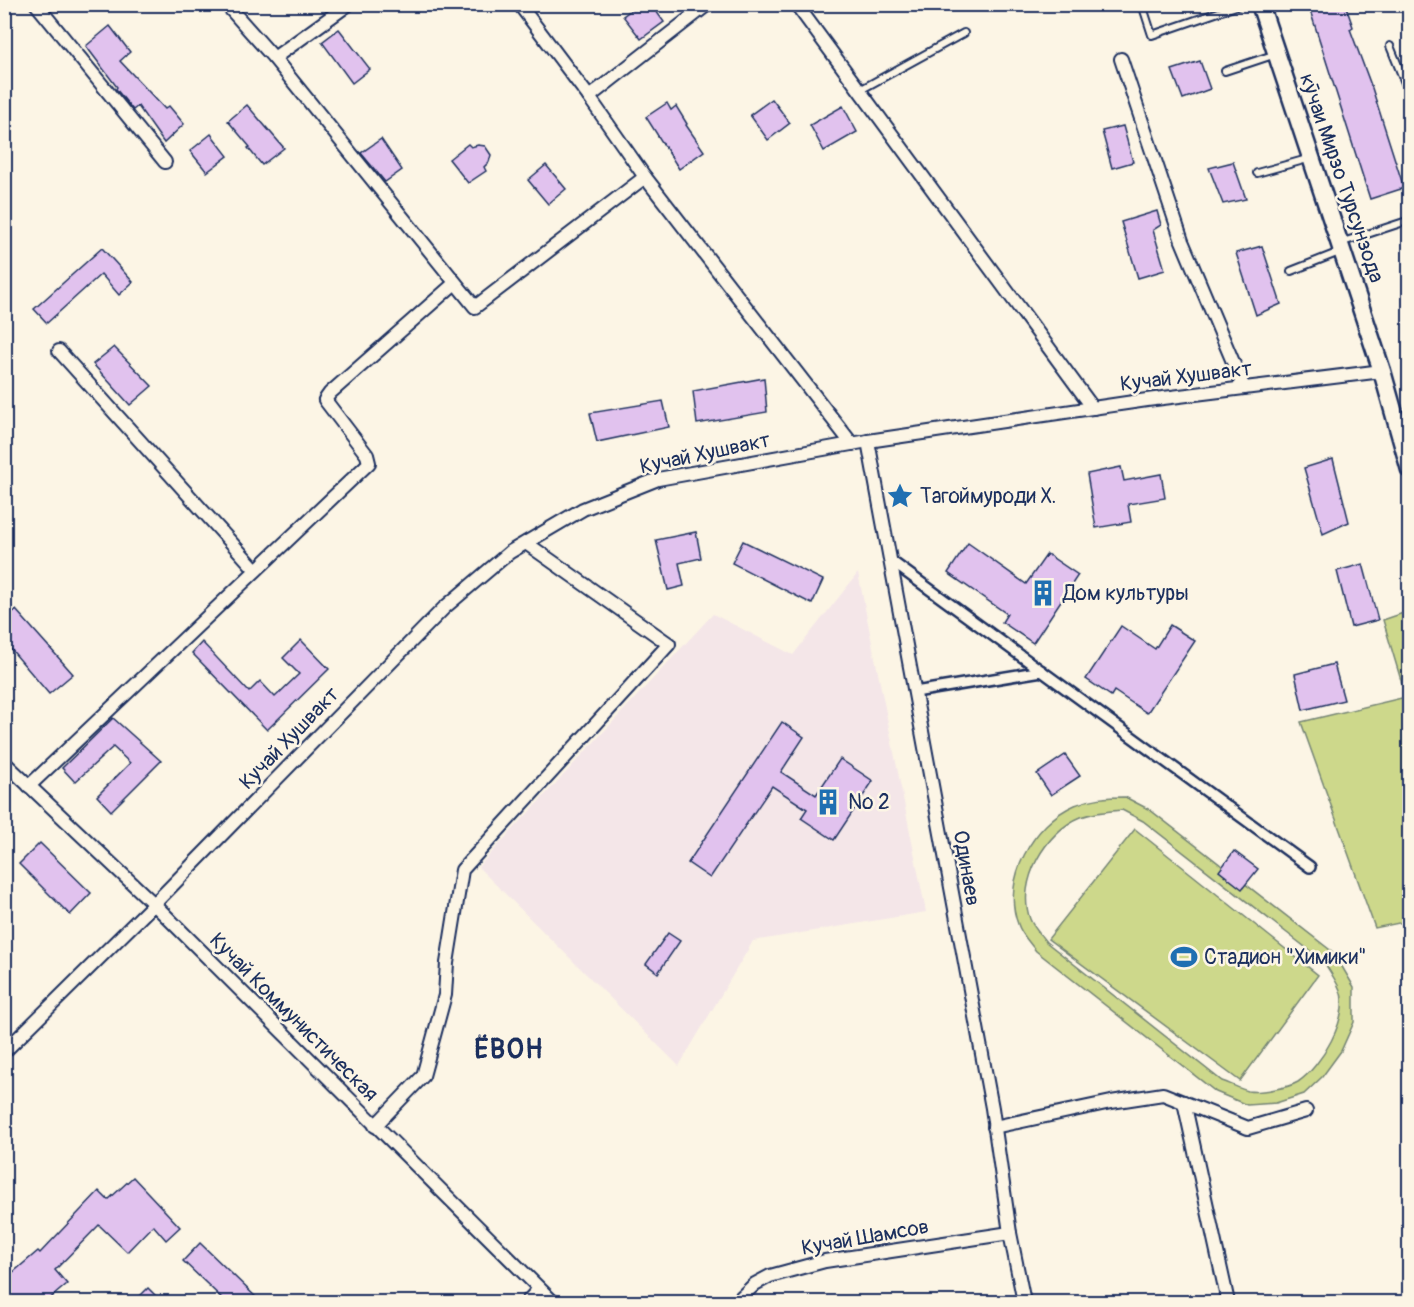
<svg xmlns="http://www.w3.org/2000/svg" width="1414" height="1307" font-family="Pangolin,sans-serif">
<style>
.built{fill:#f4e6e8}
.green{fill:#cdd88b;stroke:#748474;stroke-width:1.5;fill-rule:evenodd}
.building{fill:#e1c2ee;stroke:#1b2f5e;stroke-width:1.5}
.lines{fill:none;stroke-linecap:round;stroke-linejoin:round}
.service-casing{stroke:#1b2f5e;stroke-width:10}
.pedestrian-casing{stroke:#1b2f5e;stroke-width:14}
.minor-casing{stroke:#1b2f5e;stroke-width:16}
.tertiary-casing{stroke:#1b2f5e;stroke-width:21}
.service{stroke:#fcf5e5;stroke-width:6}
.pedestrian{stroke:#fcf5e5;stroke-width:9}
.minor{stroke:#fcf5e5;stroke-width:12}
.tertiary{stroke:#fcf5e5;stroke-width:16}
.labels{text-anchor:middle;stroke-width:5;stroke-linejoin:round;paint-order:stroke}
.street-label{font-size:21px;fill:#1b2f5e;stroke:#fcf5e5}
.poi-label{font-size:21px;fill:#1b2f5e;stroke:#fcf5e5;text-anchor:start}
.district-label{font-size:27px;font-weight:bold;letter-spacing:1.5px;fill:#1b2f5e;stroke:#fcf5e5}
</style>
<rect width="100%" height="100%" fill="#fcf5e5"/>
<filter id="ink" filterUnits="userSpaceOnUse"><feTurbulence type="fractalNoise" baseFrequency=".0167" numOctaves="2"/><feDisplacementMap in="SourceGraphic" scale="12" xChannelSelector="R" yChannelSelector="G"/><feConvolveMatrix kernelMatrix="1 2 1 2 8 2 1 2 1" color-interpolation-filters="sRGB"/></filter>
<g filter="url(#ink)">
<!-- built -->
<polygon class="built" points="858,573 926,912 753,941 679,1066 478,867 713,614 793,655"/>
<!-- green -->
<g class="green">
<polygon points="1409,611 1409,921 1375,928 1301,722 1406,697 1383,620"/>
<path d="M 1125,797 L 1150,810 L 1334,953 L 1354,987 L 1354,1022 L 1341,1051 L 1322,1077 L 1304,1094 L 1276,1103 L 1247,1105 L 1216,1092 L 1036,951 C 1030,943 1021,934 1018,924 C 1001,880 1033,823 1075,805 C 1092,798 1107,797 1125,797 ZM 1122,810 L 1143,821 L 1323,961 C 1329,970 1336,980 1340,990 C 1350,1017 1321,1067 1298,1082 C 1288,1088 1259,1093 1248,1091 C 1240,1089 1231,1084 1222,1081 L 1046,942 C 1041,935 1033,927 1030,919 C 1016,882 1046,831 1081,817 C 1095,812 1108,811 1122,810 Z"/>
<polygon points="1135,829 1318,975 1240,1081 1048,939"/>
</g>
<!-- building -->
<g class="building">
<polygon points="639,4 651,4 664,22 641,39 623,16"/>
<polygon points="1308,4 1345,4 1353,27 1350,29 1372,88 1404,188 1370,199"/>
<polygon points="110,26 130,52 120,61 165,109 169,106 184,124 164,143 138,106 133,110 116,89 117,87 86,46"/>
<polygon points="339,29 370,69 352,83 322,42"/>
<polygon points="1200,61 1210,89 1183,99 1172,70"/>
<polygon points="772,99 790,123 768,140 750,115"/>
<polygon points="667,103 671,110 676,106 687,124 686,125 704,151 679,169 646,117"/>
<polygon points="247,105 284,148 262,165 248,148 250,147 228,121"/>
<polygon points="843,106 857,132 824,151 810,125"/>
<polygon points="1123,126 1133,162 1112,168 1102,131"/>
<polygon points="211,134 228,156 207,172 190,151"/>
<polygon points="381,139 402,170 385,182 361,153"/>
<polygon points="468,144 471,147 478,145 485,146 491,155 489,162 484,167 486,171 468,183 449,159"/>
<polygon points="1233,162 1246,199 1223,204 1209,168"/>
<polygon points="546,165 566,189 548,204 528,180"/>
<polygon points="1157,211 1161,225 1153,230 1165,270 1138,278 1121,222"/>
<polygon points="1262,246 1281,304 1256,315 1236,253"/>
<polygon points="102,248 133,282 119,295 101,274 47,323 34,309"/>
<polygon points="114,347 152,386 130,405 93,364"/>
<polygon points="764,378 767,412 697,424 693,391"/>
<polygon points="663,401 669,427 597,442 590,413"/>
<polygon points="1333,459 1349,522 1323,534 1304,468"/>
<polygon points="1121,467 1124,481 1161,474 1165,498 1128,504 1131,522 1096,528 1087,474"/>
<polygon points="696,532 701,558 679,563 684,586 668,590 656,540"/>
<polygon points="743,541 823,580 812,604 732,563"/>
<polygon points="968,543 1026,584 1047,554 1078,575 1033,643 1002,622 1007,614 948,573"/>
<polygon points="1363,564 1378,620 1351,627 1337,571"/>
<polygon points="16,610 73,674 49,694 4,641 4,619"/>
<polygon points="1170,625 1195,641 1147,713 1114,691 1111,696 1086,679 1121,626 1155,649"/>
<polygon points="301,640 329,669 267,730 192,653 202,642 249,692 260,681 275,697 299,674 283,658"/>
<polygon points="1334,664 1344,700 1303,710 1295,674"/>
<polygon points="113,718 161,761 111,811 97,796 130,763 113,747 75,782 62,768"/>
<polygon points="782,722 804,737 781,772 816,795 840,759 873,781 834,840 801,818 807,809 772,786 710,878 688,863"/>
<polygon points="1065,755 1080,776 1051,795 1037,774"/>
<polygon points="40,843 91,893 70,915 19,864"/>
<polygon points="1234,851 1258,869 1242,889 1219,871"/>
<polygon points="668,933 680,941 658,973 646,964"/>
<polygon points="133,1177 180,1227 166,1240 153,1225 127,1252 99,1225 55,1270 67,1284 46,1302 4,1302 4,1280 38,1251 40,1253 99,1191 108,1200"/>
<polygon points="200,1243 261,1302 226,1302 183,1261"/>
<polygon points="148,1288 162,1302 134,1302"/>
</g>
<g class="lines">
<!-- service casing -->
<g class="service-casing">
<g id="service">
<polyline points="1142,4 1152,35 1242,4"/>
<polyline points="1390,46 1410,95"/>
<polyline points="1225,71 1276,54"/>
<polyline points="860,90 964,33"/>
<polyline points="1257,173 1311,158"/>
<polyline points="1340,243 1410,220"/>
<polyline points="1291,271 1342,251"/>
</g>
</g>
<!-- pedestrian casing -->
<g class="pedestrian-casing">
<g id="pedestrian">
<polyline points="891,561 1310,867"/>
<polyline points="915,692 1042,671"/>
</g>
</g>
<!-- minor casing -->
<g class="minor-casing">
<g id="minor">
<polyline points="36,4 165,162"/>
<polyline points="226,4 274,58 475,307 645,177"/>
<polyline points="519,4 589,97 645,177 852,444"/>
<polyline points="796,4 1093,408"/>
<polyline points="274,58 349,4"/>
<polyline points="1121,59 1182,241 1244,388"/>
<polyline points="589,97 708,4"/>
<polyline points="59,351 256,570"/>
<polyline points="868,441 992,1108 1010,1233 1024,1302"/>
<polyline points="4,762 154,904 553,1302"/>
<polyline points="29,786 369,463 367,455 325,400 330,393 455,283"/>
<polyline points="4,1052 154,904 444,608 510,552 583,509 658,479 868,441 1147,400 1382,371"/>
<polyline points="1184,1102 1228,1302"/>
<polyline points="375,1126 423,1076 445,995 447,963 462,870 669,644 526,543"/>
<polyline points="994,1127 1111,1102 1163,1094 1248,1128 1306,1111"/>
<polyline points="527,1302 539,1289"/>
<polyline points="736,1302 755,1284 770,1276 825,1261 1010,1233"/>
</g>
</g>
<!-- tertiary casing -->
<g class="tertiary-casing">
<polyline id="tertiary" points="1260,4 1382,371 1410,470"/>
</g>
<!-- service -->
<use href="#service" class="service"/>
<!-- pedestrian -->
<use href="#pedestrian" class="pedestrian"/>
<!-- minor -->
<use href="#minor" class="minor"/>
<!-- tertiary -->
<use href="#tertiary" class="tertiary"/>
</g>
</g>
<!-- icons -->
<defs>
<g id="sight-bare" transform="scale(2.07)"><path d="M0-6L1.8-2.2L6-1.7L2.9 1.2L3.7 5.4L0 3.3L-3.7 5.4L-2.9 1.2L-6-1.7L-1.8-2.2Z" fill="#1f6fb2" stroke="#fcf5e5" stroke-width="2.5" paint-order="stroke"/></g>
<g id="building-bare" transform="scale(2.07)"><path d="M-4-6H4V6H1V3H-1V6H-4ZM-2.5-4.3h1.7v1.8h-1.7ZM.8-4.3h1.7v1.8H.8ZM-2.5-1h1.7V.8h-1.7ZM.8-1h1.7V.8H.8Z" fill="#1f6fb2" stroke="#fcf5e5" stroke-width="2.5" paint-order="stroke"/></g>
<g id="stadium-bare" transform="scale(2.07)"><path d="M0-5a6.5 5 0 1 0 0 10a6.5 5 0 1 0 0-10ZM-3.5-1.8h7v3.6h-7Z" fill="#1f6fb2" stroke="#fcf5e5" stroke-width="2.5" paint-order="stroke"/></g>
</defs>
<g fill-rule="evenodd">
<use href="#sight-bare" x="900" y="496"/>
<use href="#building-bare" x="1043" y="593"/>
<use href="#building-bare" x="828" y="802"/>
<use href="#stadium-bare" x="1184" y="957"/>
</g>
<g class="labels">
<!-- street labels -->
<g class="street-label">
<text transform="translate(1342 178) rotate(71)" y="7">кӯчаи Мирзо Турсунзода</text>
<text transform="translate(1186 376) rotate(-7)" y="7">Кучай Хушвакт</text>
<text transform="translate(705 453) rotate(-12)" y="7">Кучай Хушвакт</text>
<text transform="translate(289 738) rotate(-46)" y="7">Кучай Хушвакт</text>
<text transform="translate(967 868) rotate(80)" y="7">Одинаев</text>
<text transform="translate(294 1017) rotate(45)" y="7">Кучай Коммунистическая</text>
<text transform="translate(865 1237) rotate(-10)" y="7">Кучай Шамсов</text>
</g>
<!-- poi labels -->
<g class="poi-label">
<text x="920" y="503">Тагоймуроди Х.</text>
<text x="1063" y="600">Дом культуры</text>
<text x="848" y="809">№ 2</text>
<text x="1204" y="964">Стадион "Химики"</text>
</g>
<!-- district labels -->
<g class="district-label">
<text x="509" y="1058">ЁВОН</text>
</g>
</g>
<!-- margin -->
<rect width="1414" height="1307" fill="none" stroke="#fcf5e5" stroke-width="24"/>
<rect x="12" y="12" width="1390" height="1283" fill="none" stroke="#1b2f5e" stroke-width="2" filter="url(#ink)"/>
</svg>
